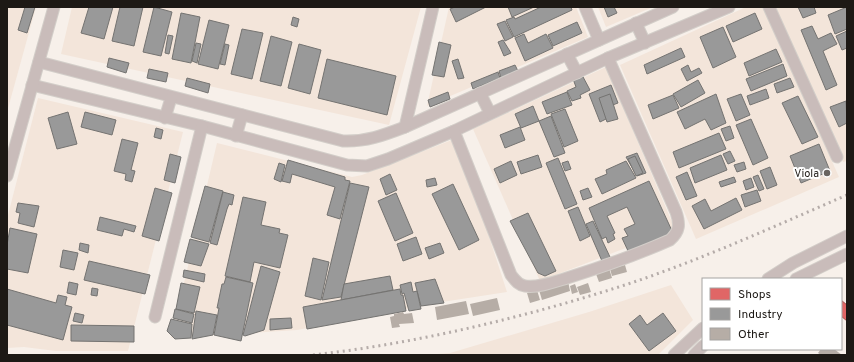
<svg xmlns="http://www.w3.org/2000/svg" width="854" height="362" font-family="Overpass,sans-serif">
<style>
.built{fill:#f3e5da}
.shops{fill:#e06666;stroke:#a64f4e}
.industry{fill:#999;stroke:#747371}
.building{fill:#b6ada6}
.lines{fill:none;stroke-linecap:round;stroke-linejoin:round}
.minor-casing{stroke:#d3cec9;stroke-width:13}
.minor{stroke:#c9bcba;stroke-width:11}
.rail{stroke:#b5aca9;stroke-width:3;stroke-dasharray:2 4;stroke-linecap:butt}
.poi-dot{fill:#696460;stroke:#fff;stroke-width:1.5}
.labels{text-anchor:middle;stroke-width:4;stroke-linejoin:round;paint-order:stroke}
.poi-label{font-size:11px;fill:#1d1915;stroke:#fff;text-anchor:end}
</style>
<rect width="100%" height="100%" fill="#f7f0ea"/>
<!-- built -->
<g class="built">
<polygon points="7,7 36,7 7,112"/>
<polygon points="72,7 421,7 389,125 61,54"/>
<polygon points="449,7 576,7 588,37 427,106"/>
<polygon points="598,7 653,7 606,27"/>
<polygon points="746,7 763,7 839,177 696,239 620,65"/>
<polygon points="775,7 847,7 847,161 843,162"/>
<polygon points="606,67 675,229 540,281 473,129"/>
<polygon points="38,98 183,132 128,351 56,351 24,347 7,348 7,219"/>
<polygon points="457,138 507,292 442,302 297,330 171,338 217,143 352,177 362,175"/>
<polygon points="671,285 693,320 658,355 425,355 450,353 589,312"/>
</g>
<!-- shops -->
<polygon class="shops" points="841,300 847,305 847,321 841,316"/>
<!-- industry -->
<g class="industry">
<polygon points="25,7 35,7 27,33 18,30"/>
<polygon points="89,7 113,7 104,39 81,33"/>
<polygon points="120,7 143,7 134,46 112,41"/>
<polygon points="154,7 172,12 161,56 143,52"/>
<polygon points="455,7 486,7 456,22 450,9"/>
<polygon points="508,7 534,7 512,17"/>
<polygon points="541,7 571,7 572,10 514,37 506,20 514,17 515,19"/>
<polygon points="604,7 614,7 617,13 608,17"/>
<polygon points="798,7 814,7 816,13 803,18"/>
<polygon points="847,7 847,29 835,34 828,15"/>
<polygon points="181,13 200,17 191,63 172,59"/>
<polygon points="755,13 762,29 733,42 726,26"/>
<polygon points="293,17 299,19 297,27 291,25"/>
<polygon points="209,20 229,25 218,69 198,64"/>
<polygon points="505,21 513,37 505,41 497,24"/>
<polygon points="577,22 582,33 553,46 548,35"/>
<polygon points="812,26 818,39 831,33 837,44 823,51 837,85 826,90 801,30"/>
<polygon points="723,27 736,57 713,68 700,37"/>
<polygon points="242,29 263,33 252,79 231,74"/>
<polygon points="847,31 847,48 842,50 836,36"/>
<polygon points="524,34 528,43 546,34 553,48 525,61 515,38"/>
<polygon points="168,35 173,36 169,54 165,53"/>
<polygon points="271,36 292,42 281,86 260,81"/>
<polygon points="503,40 511,53 504,56 498,42"/>
<polygon points="439,42 451,45 444,77 432,75"/>
<polygon points="196,43 201,44 197,63 192,61"/>
<polygon points="225,44 229,45 225,65 220,64"/>
<polygon points="299,44 321,50 310,94 288,88"/>
<polygon points="681,48 685,57 647,74 644,65"/>
<polygon points="776,49 782,62 749,76 744,63"/>
<polygon points="109,58 129,63 126,73 107,67"/>
<polygon points="327,59 396,76 387,115 318,98"/>
<polygon points="458,59 464,78 458,79 452,61"/>
<polygon points="783,64 787,76 751,91 746,79"/>
<polygon points="515,65 518,71 501,78 499,71"/>
<polygon points="688,65 691,72 699,68 702,73 687,81 681,69"/>
<polygon points="149,69 168,73 166,82 147,78"/>
<polygon points="498,72 500,78 473,89 471,83"/>
<polygon points="582,75 590,90 580,95 581,98 572,101 567,91 576,87 573,79"/>
<polygon points="187,78 210,84 208,93 185,86"/>
<polygon points="790,78 794,87 777,93 774,84"/>
<polygon points="698,80 705,93 681,107 673,94"/>
<polygon points="611,85 618,103 610,106 614,115 600,122 589,94"/>
<polygon points="766,89 769,98 750,105 747,96"/>
<polygon points="448,92 450,99 430,107 428,100"/>
<polygon points="567,92 572,105 547,114 542,102"/>
<polygon points="610,94 618,119 607,122 599,98"/>
<polygon points="716,94 726,123 711,130 705,119 685,129 677,112"/>
<polygon points="741,94 750,115 736,121 727,99"/>
<polygon points="673,95 679,108 653,119 648,105"/>
<polygon points="798,96 818,137 802,144 782,103"/>
<polygon points="846,101 847,123 839,127 830,107"/>
<polygon points="533,106 539,121 521,128 515,114"/>
<polygon points="565,109 578,141 564,147 551,114"/>
<polygon points="68,112 77,144 57,149 48,118"/>
<polygon points="85,112 116,120 112,135 81,127"/>
<polygon points="551,116 565,153 554,157 539,121"/>
<polygon points="751,119 768,158 753,165 736,125"/>
<polygon points="730,126 734,138 726,141 721,129"/>
<polygon points="520,127 525,140 505,148 500,135"/>
<polygon points="156,128 163,130 161,139 154,137"/>
<polygon points="719,133 726,149 679,168 673,152"/>
<polygon points="122,139 138,143 131,170 135,171 132,182 125,180 126,174 114,171"/>
<polygon points="819,144 830,171 801,183 790,156"/>
<polygon points="730,151 735,161 728,164 723,154"/>
<polygon points="637,153 646,173 637,176 626,157"/>
<polygon points="170,154 181,157 175,183 164,180"/>
<polygon points="538,155 542,167 521,174 517,162"/>
<polygon points="721,155 727,170 695,183 690,168"/>
<polygon points="635,156 643,173 636,176 628,159"/>
<polygon points="558,158 577,204 565,209 546,163"/>
<polygon points="288,160 345,177 345,180 350,181 340,219 327,215 335,187 292,174 290,183 282,181"/>
<polygon points="511,161 517,175 500,183 494,169"/>
<polygon points="568,161 571,169 565,171 562,163"/>
<polygon points="626,161 636,178 602,194 595,179 607,174 606,170"/>
<polygon points="744,162 746,169 737,172 734,165"/>
<polygon points="279,163 285,165 281,182 274,179"/>
<polygon points="770,167 777,185 767,189 760,171"/>
<polygon points="687,172 697,196 686,200 676,177"/>
<polygon points="390,174 397,190 386,195 380,179"/>
<polygon points="758,175 764,189 759,191 753,177"/>
<polygon points="734,177 736,182 721,187 719,182"/>
<polygon points="435,178 437,185 427,187 426,180"/>
<polygon points="751,178 754,187 746,190 743,181"/>
<polygon points="649,181 673,233 629,253 622,238 628,236 624,229 635,224 627,207 607,216 615,233 613,234 615,239 608,243 606,237 602,239 589,208"/>
<polygon points="350,183 369,187 341,297 322,300"/>
<polygon points="453,184 479,240 459,250 432,194"/>
<polygon points="205,186 223,191 209,242 191,237"/>
<polygon points="155,188 172,193 159,241 142,236"/>
<polygon points="588,188 592,197 583,200 580,191"/>
<polygon points="757,190 761,201 745,207 741,195"/>
<polygon points="223,192 234,195 232,205 229,204 227,209 217,245 210,243"/>
<polygon points="396,193 413,233 395,241 378,201"/>
<polygon points="243,197 266,202 261,225 280,229 279,233 288,235 280,268 254,262 250,282 225,276"/>
<polygon points="736,198 742,210 704,229 692,206 705,199 711,211"/>
<polygon points="18,203 39,206 34,227 18,223 20,213 16,212"/>
<polygon points="578,207 590,236 580,241 568,211"/>
<polygon points="528,213 556,271 545,276 538,273 510,221"/>
<polygon points="100,217 136,226 134,232 124,229 122,236 97,230"/>
<polygon points="593,221 610,257 602,261 586,224"/>
<polygon points="10,228 37,234 28,273 7,269 7,245"/>
<polygon points="416,237 422,254 403,261 397,244"/>
<polygon points="190,239 209,244 201,266 184,262"/>
<polygon points="80,243 89,245 88,253 79,250"/>
<polygon points="440,243 444,253 429,259 425,248"/>
<polygon points="63,250 78,253 74,270 60,267"/>
<polygon points="313,258 329,262 321,300 305,296"/>
<polygon points="89,261 150,275 145,294 84,280"/>
<polygon points="261,266 280,272 264,330 245,336 243,335"/>
<polygon points="184,270 205,274 204,282 183,277"/>
<polygon points="390,276 393,290 341,300 344,284"/>
<polygon points="226,277 253,283 241,341 214,335 219,308 217,308 222,284 224,284"/>
<polygon points="435,279 444,303 421,306 415,283"/>
<polygon points="69,282 78,284 76,295 67,293"/>
<polygon points="411,282 413,292 417,291 421,309 409,311 404,293 402,294 400,285"/>
<polygon points="181,283 200,287 194,313 176,309"/>
<polygon points="92,288 98,289 97,296 91,295"/>
<polygon points="7,289 56,303 58,295 67,297 65,305 72,307 63,340 7,325"/>
<polygon points="400,289 401,295 403,295 406,311 307,329 303,307"/>
<polygon points="175,309 194,314 192,323 173,318"/>
<polygon points="196,311 217,315 213,335 192,339"/>
<polygon points="75,313 84,315 82,323 73,321"/>
<polygon points="663,313 676,331 649,351 629,324 640,315 647,325"/>
<polygon points="291,318 292,328 270,330 270,319"/>
<polygon points="171,319 192,324 191,338 175,339 167,331"/>
<polygon points="71,325 134,326 134,342 71,341"/>
</g>
<!-- building -->
<g class="building">
<polygon points="625,265 627,272 612,276 610,269"/>
<polygon points="609,268 612,278 599,282 596,274"/>
<polygon points="568,281 570,291 542,300 539,290"/>
<polygon points="588,283 591,292 580,295 577,287"/>
<polygon points="575,284 578,292 572,294 570,286"/>
<polygon points="537,290 540,300 530,303 527,293"/>
<polygon points="497,298 500,310 473,316 470,304"/>
<polygon points="466,301 469,314 437,320 435,307"/>
<polygon points="403,312 404,314 412,313 414,323 399,324 400,327 392,328 390,317 394,316 394,314"/>
<polygon points="821,349 834,349 842,355 821,355 818,353"/>
</g>
<g class="lines">
<!-- minor casing -->
<g class="minor-casing">
<g id="minor">
<polyline points="585,7 599,40"/>
<polyline points="769,7 837,157"/>
<polyline points="636,23 645,43"/>
<polyline points="567,54 577,73"/>
<path d="M 39,62 L 343,141 C 366,142 384,135 405,127 L 673,7"/>
<polyline points="32,85 202,126 347,165 367,166 388,159 454,131 608,58 729,7"/>
<polyline points="480,93 490,113"/>
<polyline points="165,118 171,98"/>
<polyline points="405,127 433,7"/>
<path d="M 454,131 L 511,275 C 515,280 518,285 525,286 C 538,288 554,282 567,278 C 602,267 636,255 670,240 C 680,231 680,224 676,212 L 608,58"/>
<polyline points="236,136 242,115"/>
<polyline points="7,176 54,7"/>
<polyline points="768,279 793,263 847,236"/>
<polyline points="796,279 847,254"/>
<polyline points="155,317 202,126"/>
<polyline points="674,355 703,328"/>
<polyline points="694,355 703,346"/>
</g>
</g>
<!-- minor -->
<use href="#minor" class="minor"/>
<!-- rail -->
<path class="rail" d="M 313,355 C 419,343 526,317 628,284 C 703,259 775,226 847,195"/>
</g>
<!-- markers -->
<circle class="poi-dot" cx="827" cy="173" r="4"/>
<g class="labels">
<!-- poi labels -->
<g class="poi-label">
<text x="819" y="177">Viola</text>
</g>
</g>
<!-- border -->
<rect width="854" height="362" fill="none" stroke="#1d1915" stroke-width="16"/>
<!-- legend -->
<rect x="702" y="278" width="140" height="72" fill="#ffffff" stroke="#a5a3a1"/>
<rect x="710" y="288" width="20" height="12" fill="#e06666" stroke="#a5a3a1"/>
<text x="738" y="298" font-size="12" fill="#1d1915">Shops</text>
<rect x="710" y="308" width="20" height="12" fill="#999999" stroke="#a5a3a1"/>
<text x="738" y="318" font-size="12" fill="#1d1915">Industry</text>
<rect x="710" y="328" width="20" height="12" fill="#b6ada6" stroke="#a5a3a1"/>
<text x="738" y="338" font-size="12" fill="#1d1915">Other</text>
</svg>
